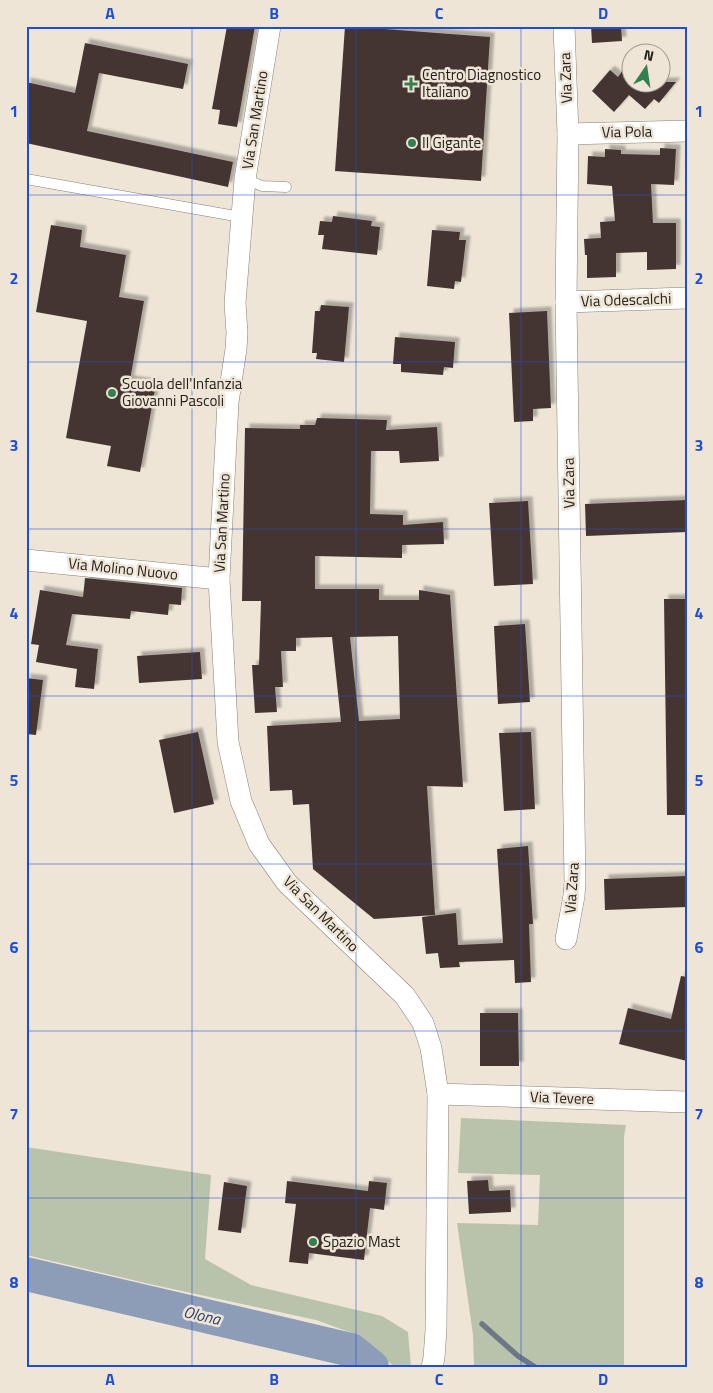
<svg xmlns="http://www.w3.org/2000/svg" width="713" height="1393" font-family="'Titillium Web',sans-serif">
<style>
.green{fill:#b9c2aa}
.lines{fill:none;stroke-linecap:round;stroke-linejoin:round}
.stream{stroke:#6e7788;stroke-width:5.5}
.river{stroke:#8d9cb7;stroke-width:34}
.building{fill:#443633;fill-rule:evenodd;filter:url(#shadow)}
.lane-casing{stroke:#888074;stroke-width:11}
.street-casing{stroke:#888074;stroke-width:22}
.lane{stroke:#fff;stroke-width:10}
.street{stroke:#fff;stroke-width:21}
.grid{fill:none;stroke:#1d4ed8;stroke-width:1;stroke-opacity:0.55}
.poi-dot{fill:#33804f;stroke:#eee5d7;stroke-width:2}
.labels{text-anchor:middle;stroke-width:5;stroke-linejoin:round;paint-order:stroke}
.poi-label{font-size:15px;fill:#24201b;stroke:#eee5d7;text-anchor:start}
.street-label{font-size:15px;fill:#24201b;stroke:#eee5d7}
.water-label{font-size:16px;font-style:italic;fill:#2c4169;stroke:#eee5d7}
.neatline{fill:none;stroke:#1d4ed8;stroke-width:2}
.grid-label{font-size:16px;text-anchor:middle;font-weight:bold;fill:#1d4ed8}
</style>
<defs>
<filter id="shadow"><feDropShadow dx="4.5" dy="-4.5" stdDeviation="1" flood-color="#0004"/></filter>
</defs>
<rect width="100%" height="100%" fill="#eee5d7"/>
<!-- green -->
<g class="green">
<polygon points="461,1118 626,1125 624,1137 624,1367 474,1367 473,1335 457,1223 538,1225 540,1175 458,1173"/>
<polygon points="26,1147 211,1175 205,1259 251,1285 382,1316 408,1332 411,1367 395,1367 352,1333 316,1320 154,1285 26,1255"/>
</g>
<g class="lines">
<!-- stream -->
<polyline class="stream" points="482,1324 518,1356 535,1367"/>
<!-- river -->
<polyline class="river" points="26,1274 351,1350 372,1367"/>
</g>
<!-- building -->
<g class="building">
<polygon points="227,26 255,26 237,127 218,124 220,110 212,109"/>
<polygon points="345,26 490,37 481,181 335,171"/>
<polygon points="591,26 621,26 622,41 592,43"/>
<polygon points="85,43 188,64 183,89 99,73 87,131 233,162 228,187 26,143 26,82 75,93"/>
<polygon points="610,70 618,77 623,70 630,77 630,82 676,82 659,103 654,99 645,109 629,95 614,112 592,91"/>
<polygon points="660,148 676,149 674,185 651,184 653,223 676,223 676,269 647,270 647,252 616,253 616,277 587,278 587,255 585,255 584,239 601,238 600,222 615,221 612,186 587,184 588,156 605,157 605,149 621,150 621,154 660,155"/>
<polygon points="333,216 372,221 371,226 380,227 377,255 322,249 324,235 318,235 320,221 332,222"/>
<polygon points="51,225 82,230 80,247 126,255 119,297 144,301 130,380 156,384 140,472 107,466 111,446 66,438 87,321 36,312"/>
<polygon points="432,230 460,232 459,240 466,240 461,282 455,281 454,289 427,286"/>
<polygon points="321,305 349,307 344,362 316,359 317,353 312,353 315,311 320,311"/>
<polygon points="547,311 551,408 533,409 533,421 514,422 509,313"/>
<polygon points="395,337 455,342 453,368 444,367 443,375 401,372 401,364 393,364"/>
<path d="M 317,418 L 387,420 L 386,430 L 437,427 L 439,461 L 400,463 L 399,451 L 371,451 L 370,514 L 403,515 L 403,525 L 443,522 L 444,544 L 402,545 L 402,558 L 315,556 L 315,589 L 379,589 L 379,600 L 419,600 L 419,590 L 450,595 L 463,787 L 427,786 L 435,915 L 374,919 L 313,869 L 309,804 L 293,805 L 292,790 L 270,791 L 267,726 L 341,722 L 332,637 L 296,638 L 296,651 L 281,651 L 283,687 L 275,687 L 277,712 L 255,713 L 252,665 L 259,665 L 261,601 L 242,601 L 245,428 L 300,429 L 300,425 L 315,425 ZM 398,636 L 400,719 L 359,721 L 350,637 Z"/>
<polygon points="687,500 687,532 586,536 585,504"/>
<polygon points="528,501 533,584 494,586 489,503"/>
<polygon points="85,578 182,588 181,605 169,604 168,615 131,611 130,619 72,614 66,645 98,649 94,689 75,687 77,669 36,662 39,645 31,644 40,590 83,597"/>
<polygon points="664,599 687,599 687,815 667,815"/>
<polygon points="525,624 530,702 498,704 494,626"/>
<polygon points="200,652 202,679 139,683 137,656"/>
<polygon points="26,678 43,680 36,735 26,734"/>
<polygon points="198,732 214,804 174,813 159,740"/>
<polygon points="531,732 535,809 504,811 499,733"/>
<polygon points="528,846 533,924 529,924 531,982 515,983 514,960 459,962 460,967 440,968 438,953 426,954 422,917 456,913 458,945 503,943 497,849"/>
<polygon points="687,876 687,907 605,910 604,879"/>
<polygon points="681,976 687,977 687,1061 619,1044 628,1008 671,1019"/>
<polygon points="480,1013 518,1013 519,1066 480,1066"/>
<polygon points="488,1180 489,1191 510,1190 511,1212 469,1214 467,1181"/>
<polygon points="287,1181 368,1191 369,1181 387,1183 384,1210 370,1208 364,1260 309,1253 308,1264 289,1262 296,1204 285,1203"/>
<polygon points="224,1182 247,1186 241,1233 218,1230"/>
</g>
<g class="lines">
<!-- lane casing -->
<g class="lane-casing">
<g id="lane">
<polyline points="26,179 241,217"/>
<polyline points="245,179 262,186 286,187"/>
</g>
</g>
<!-- street casing -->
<g class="street-casing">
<g id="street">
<polyline points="270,26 245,179 235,303 237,333 236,349 228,402 219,579 228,742 241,801 259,844 287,883 405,996 423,1023 431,1048 438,1094 436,1330 434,1358 432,1367"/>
<polyline points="564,26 568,134 566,302 575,883 574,896 566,939"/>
<polyline points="568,134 687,131"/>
<polyline points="566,302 687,298"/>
<polyline points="26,560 219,579"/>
<polyline points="438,1094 687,1102"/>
</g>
</g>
<!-- lane -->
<use href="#lane" class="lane"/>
<!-- street -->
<use href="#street" class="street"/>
</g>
<!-- grid -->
<path class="grid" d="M 192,26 L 192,1367M 356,26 L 356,1367M 521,26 L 521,1367M 26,195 L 687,195M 26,362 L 687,362M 26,529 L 687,529M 26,696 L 687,696M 26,864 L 687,864M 26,1031 L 687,1031M 26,1198 L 687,1198"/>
<!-- markers -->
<g class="poi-dot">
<path d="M408.5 76.5h5v5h5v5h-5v5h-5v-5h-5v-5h5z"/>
<circle cx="412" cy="143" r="5"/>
<circle cx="112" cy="393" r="5"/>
<circle cx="313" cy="1242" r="5"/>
</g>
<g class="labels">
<!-- poi labels -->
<g class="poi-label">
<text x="422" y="80">Centro Diagnostico<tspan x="422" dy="17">Italiano</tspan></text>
<text x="422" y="148">Il Gigante</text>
<text x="122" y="389">Scuola dell'Infanzia<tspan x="122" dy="17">Giovanni Pascoli</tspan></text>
<text x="323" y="1247">Spazio Mast</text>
</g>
<!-- street labels -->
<g class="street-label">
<text transform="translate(566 78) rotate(-92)" y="5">Via Zara</text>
<text transform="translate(255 120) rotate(-81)" y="5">Via San Martino</text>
<text transform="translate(627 132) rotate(-1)" y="5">Via Pola</text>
<text transform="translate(626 300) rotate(-2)" y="5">Via Odescalchi</text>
<text transform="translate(569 483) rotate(-91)" y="5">Via Zara</text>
<text transform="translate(222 523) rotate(-87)" y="5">Via San Martino</text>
<text transform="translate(123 569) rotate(6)" y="5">Via Molino Nuovo</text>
<text transform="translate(572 888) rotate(-86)" y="5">Via Zara</text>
<text transform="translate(321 914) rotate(45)" y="5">Via San Martino</text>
<text transform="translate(562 1098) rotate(2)" y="5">Via Tevere</text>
</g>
<!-- water labels -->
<g class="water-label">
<text transform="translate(202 1315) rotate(13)" y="6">Olona</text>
</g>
</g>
<!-- border -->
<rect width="713" height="1393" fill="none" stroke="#eee5d7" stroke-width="55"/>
<!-- north arrow -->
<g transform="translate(646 68) rotate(13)"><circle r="24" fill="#eee5d7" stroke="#9d968c"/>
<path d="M0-4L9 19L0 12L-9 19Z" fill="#33804f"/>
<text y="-8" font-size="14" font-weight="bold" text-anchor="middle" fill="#24201b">N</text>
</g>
<rect x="28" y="28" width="658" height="1338" class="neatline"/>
<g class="grid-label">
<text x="110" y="19">A</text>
<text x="274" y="19">B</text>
<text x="439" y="19">C</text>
<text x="603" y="19">D</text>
<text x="14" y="117">1</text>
<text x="699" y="117">1</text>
<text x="14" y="284">2</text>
<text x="699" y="284">2</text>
<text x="14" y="451">3</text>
<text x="699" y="451">3</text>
<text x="14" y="619">4</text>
<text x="699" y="619">4</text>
<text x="14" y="786">5</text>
<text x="699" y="786">5</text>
<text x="14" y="953">6</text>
<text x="699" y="953">6</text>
<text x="14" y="1120">7</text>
<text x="699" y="1120">7</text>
<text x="14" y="1288">8</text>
<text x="699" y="1288">8</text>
<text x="110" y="1385">A</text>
<text x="274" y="1385">B</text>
<text x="439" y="1385">C</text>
<text x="603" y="1385">D</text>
</g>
</svg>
